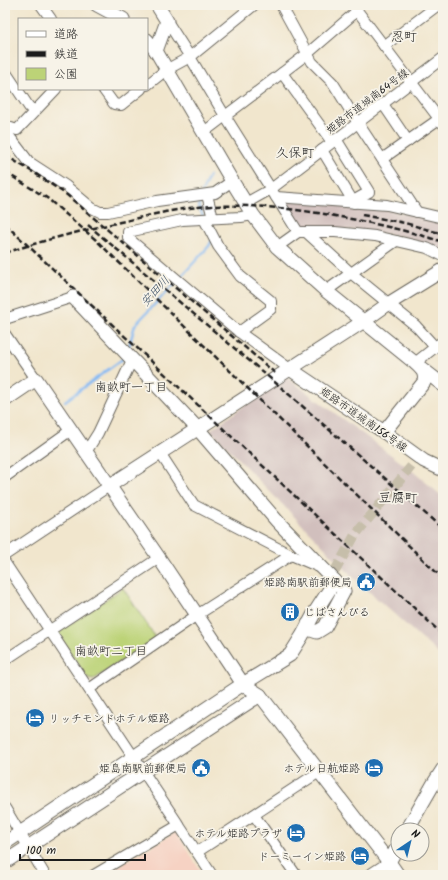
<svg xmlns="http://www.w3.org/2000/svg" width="448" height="880" font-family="Kalam,'Klee One',sans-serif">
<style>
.built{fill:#f6d2c3}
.industrial{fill:#d1bfbd}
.green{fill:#bcd377;stroke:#6c784a}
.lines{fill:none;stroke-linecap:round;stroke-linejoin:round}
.stream{stroke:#84baf4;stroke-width:2.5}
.street-tunnel{stroke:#c6beaa;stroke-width:10;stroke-dasharray:10 5;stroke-linecap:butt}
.street-casing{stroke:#67635a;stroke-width:12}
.secondary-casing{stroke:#67635a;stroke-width:15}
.street{stroke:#fff;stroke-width:10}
.secondary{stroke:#fff;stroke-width:13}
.rail{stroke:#1c1c1c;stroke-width:2.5;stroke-dasharray:6 3;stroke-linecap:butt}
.labels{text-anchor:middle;stroke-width:3.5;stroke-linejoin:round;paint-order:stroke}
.street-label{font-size:11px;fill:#1c1c1c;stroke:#f7f3e8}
.poi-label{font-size:11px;fill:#1c1c1c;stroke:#f7f3e8;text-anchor:end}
.water-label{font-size:12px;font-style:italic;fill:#405368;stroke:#f7f3e8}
.neighbourhood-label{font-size:12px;fill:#1c1c1c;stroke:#f7f3e8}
.quarter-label{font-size:13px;fill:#1c1c1c;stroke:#f7f3e8}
</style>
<rect width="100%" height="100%" fill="#f7f3e8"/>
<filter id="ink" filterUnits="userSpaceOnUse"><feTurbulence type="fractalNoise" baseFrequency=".025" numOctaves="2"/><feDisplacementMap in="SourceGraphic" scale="8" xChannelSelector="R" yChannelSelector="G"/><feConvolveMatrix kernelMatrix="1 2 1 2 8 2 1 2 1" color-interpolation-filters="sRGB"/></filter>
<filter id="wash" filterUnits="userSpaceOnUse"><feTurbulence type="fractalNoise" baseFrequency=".012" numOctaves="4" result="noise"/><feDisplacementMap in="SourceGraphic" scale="16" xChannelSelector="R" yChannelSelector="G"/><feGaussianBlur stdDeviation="0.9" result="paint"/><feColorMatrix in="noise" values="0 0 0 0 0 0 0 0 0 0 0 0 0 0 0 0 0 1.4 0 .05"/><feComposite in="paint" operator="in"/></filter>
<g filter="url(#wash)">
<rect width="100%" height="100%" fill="#f1e6cd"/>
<!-- built -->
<polygon class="built" points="176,832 203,875 104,875"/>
<!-- industrial -->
<g class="industrial">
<polygon points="289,200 390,210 443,222 443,252 435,247 400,236 355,230 300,229 285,204"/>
<polygon points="286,377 410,469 443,497 443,658 354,578 210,430"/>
</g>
<!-- green -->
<polygon class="green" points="123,588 156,638 93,680 88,679 58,635 61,630"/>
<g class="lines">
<!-- stream -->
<g class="stream">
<polyline points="202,192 209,176"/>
<polyline points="200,198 199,207 203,216"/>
<polyline points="179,279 209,246 212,240"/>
<polyline points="128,350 135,325 176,282"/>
<polyline points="65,401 124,358"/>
</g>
</g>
</g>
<g filter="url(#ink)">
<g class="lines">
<!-- street-tunnel -->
<polyline class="street-tunnel" points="335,571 355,535 414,463"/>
<!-- street casing -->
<g class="street-casing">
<g id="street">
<polyline points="41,5 51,19"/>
<polyline points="281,5 312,62 333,83 358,123 417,212"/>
<polyline points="353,5 443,124"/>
<polyline points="167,21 190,57 225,116 298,232"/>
<polyline points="384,46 438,5"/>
<polyline points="5,71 29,107 35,111"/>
<polyline points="282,73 332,142"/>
<polyline points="147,85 166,70 190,57 254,5"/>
<polyline points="103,89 114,104 121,105 141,89"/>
<polyline points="383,104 408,141"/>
<polyline points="5,126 17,130 56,89"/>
<polyline points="204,132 307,54 357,11"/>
<polyline points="9,136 29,162 66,186 92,208 100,212 108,212 157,201 215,193 232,181"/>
<polyline points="336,139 369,192 353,201"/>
<polyline points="322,150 354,203"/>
<polyline points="382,159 439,119"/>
<polyline points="207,195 213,218"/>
<polyline points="276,197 387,205 443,218"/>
<polyline points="246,203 271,189 443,58"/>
<polyline points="253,215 241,217 182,220 128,232 128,238 239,332 290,369"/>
<polyline points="204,219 218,246 240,276 271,301 271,309 239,332"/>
<polyline points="306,232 351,273 416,326 435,347"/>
<polyline points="277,247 298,232 335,232 375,236 427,248 443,256"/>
<polyline points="326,291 396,241"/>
<polyline points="5,319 73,297"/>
<polyline points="5,334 36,379"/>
<polyline points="415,363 443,341"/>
<polyline points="86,452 98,433 132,360"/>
<polyline points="160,453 194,505 291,555 319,567"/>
<polyline points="5,477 71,430"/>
<polyline points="5,555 109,486"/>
<polyline points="5,563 212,875"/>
<polyline points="5,660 159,558"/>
<polyline points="89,689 197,615 291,555"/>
<polyline points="5,808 45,875"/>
<polyline points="254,815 296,875"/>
<polyline points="197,852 319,772"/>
<polyline points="94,875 179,825"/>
<polyline points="369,875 389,862"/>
</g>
</g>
<!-- secondary casing -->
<g class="secondary-casing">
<g id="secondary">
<polyline points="97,5 123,19"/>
<path d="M 147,40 L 156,51 L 232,181 L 253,215 L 277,247 L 326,291 L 415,363 C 422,369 426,373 424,382 L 384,432"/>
<polyline points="156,51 167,21 157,5"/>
<polyline points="73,297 198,429 277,521 335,581"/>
<polyline points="421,368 443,385"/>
<polyline points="290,369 384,432 424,461 443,470"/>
<polyline points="5,400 36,379 159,558 243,684 260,695 389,862 398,875"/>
<polyline points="109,486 364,321 388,304 443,270"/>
<polyline points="407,830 434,783 443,769"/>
<polyline points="5,843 243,684 290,655 302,636 315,612 335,581 344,591 325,627 317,632 311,630 308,624"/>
<polyline points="5,862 260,695"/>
<polyline points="389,862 398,846"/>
</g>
</g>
<!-- street -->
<use href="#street" class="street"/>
<!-- secondary -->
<use href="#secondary" class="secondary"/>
<!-- rail -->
<g class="rail">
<polyline points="5,155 36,174 67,195 275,373"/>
<polyline points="5,172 47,198 96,240 443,579"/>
<polyline points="362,215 405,223 443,234"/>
<polyline points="5,224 443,635"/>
<polyline points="88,225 277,384 443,529"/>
<path d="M 5,253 C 44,240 84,230 125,221 C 154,214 184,207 214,206 C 264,204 313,211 361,221 C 389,227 416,233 443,242"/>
</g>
</g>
</g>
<!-- icons -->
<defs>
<g id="civic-disc" transform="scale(1)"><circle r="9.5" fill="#1f6fb2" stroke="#f7f3e8"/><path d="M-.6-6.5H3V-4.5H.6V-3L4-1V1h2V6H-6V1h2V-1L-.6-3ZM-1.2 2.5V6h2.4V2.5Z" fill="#fff"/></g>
<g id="building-disc" transform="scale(1)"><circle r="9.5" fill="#1f6fb2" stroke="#f7f3e8"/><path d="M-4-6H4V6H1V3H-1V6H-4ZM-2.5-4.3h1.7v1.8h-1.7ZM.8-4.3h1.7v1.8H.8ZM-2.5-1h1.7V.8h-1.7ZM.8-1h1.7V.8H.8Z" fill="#fff"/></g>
<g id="hotel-disc" transform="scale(1)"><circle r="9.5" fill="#1f6fb2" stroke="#f7f3e8"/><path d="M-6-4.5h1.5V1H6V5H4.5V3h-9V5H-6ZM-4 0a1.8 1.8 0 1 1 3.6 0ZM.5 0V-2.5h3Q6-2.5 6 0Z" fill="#fff"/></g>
</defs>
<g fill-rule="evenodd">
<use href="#civic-disc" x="366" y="582"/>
<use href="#building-disc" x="290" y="612"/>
<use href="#hotel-disc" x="35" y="718"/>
<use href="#civic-disc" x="201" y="768"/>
<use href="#hotel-disc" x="374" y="768"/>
<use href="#hotel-disc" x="296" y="833"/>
<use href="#hotel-disc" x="360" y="856"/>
</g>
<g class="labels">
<!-- street labels -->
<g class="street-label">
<text transform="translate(367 101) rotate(-37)" y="4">姫路市道城南64号線</text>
<text transform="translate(364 419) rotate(35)" y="4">姫路市道城南156号線</text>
</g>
<!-- poi labels -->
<g class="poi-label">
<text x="352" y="586">姫路南駅前郵便局</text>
<text x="304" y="616" text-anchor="start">じばさんびる</text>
<text x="49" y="722" text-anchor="start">リッチモンドホテル姫路</text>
<text x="187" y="772">姫島南駅前郵便局</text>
<text x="360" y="772">ホテル日航姫路</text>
<text x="282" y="837">ホテル姫路プラザ</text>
<text x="346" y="860">ドーミーイン姫路</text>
</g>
<!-- water labels -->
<g class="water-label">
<text transform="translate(155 291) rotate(-47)" y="4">安田川</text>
</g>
<!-- neighbourhood labels -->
<g class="neighbourhood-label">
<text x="131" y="391">南畝町一丁目</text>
<text x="111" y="655">南畝町二丁目</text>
</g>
<!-- quarter labels -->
<g class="quarter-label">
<text x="404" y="41">忍町</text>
<text x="295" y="157">久保町</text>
<text x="398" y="502">豆腐町</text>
</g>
</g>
<!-- margin -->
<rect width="448" height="880" fill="none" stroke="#f7f3e8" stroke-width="20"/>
<!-- legend -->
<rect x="18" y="18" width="130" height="72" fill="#f7f3e8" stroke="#9f9d96"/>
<rect x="26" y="31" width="20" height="6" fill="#ffffff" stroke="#9f9d96"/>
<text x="54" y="38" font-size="12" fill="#1c1c1c">道路</text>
<rect x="26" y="51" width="20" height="6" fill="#1c1c1c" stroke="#9f9d96"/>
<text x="54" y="58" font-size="12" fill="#1c1c1c">鉄道</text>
<rect x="26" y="68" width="20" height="12" fill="#bcd377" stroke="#9f9d96"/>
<text x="54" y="78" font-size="12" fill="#1c1c1c">公園</text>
<!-- north arrow -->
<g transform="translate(410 842) rotate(35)"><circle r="19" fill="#f7f3e8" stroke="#9f9d96"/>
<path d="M0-3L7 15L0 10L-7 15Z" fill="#1f6fb2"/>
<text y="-6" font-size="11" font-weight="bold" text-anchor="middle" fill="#1c1c1c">N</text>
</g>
<!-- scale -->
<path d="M20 854v6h125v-6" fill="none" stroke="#1c1c1c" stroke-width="2"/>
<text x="26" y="854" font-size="12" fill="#1c1c1c" stroke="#f7f3e8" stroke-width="3" paint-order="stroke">100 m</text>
</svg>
